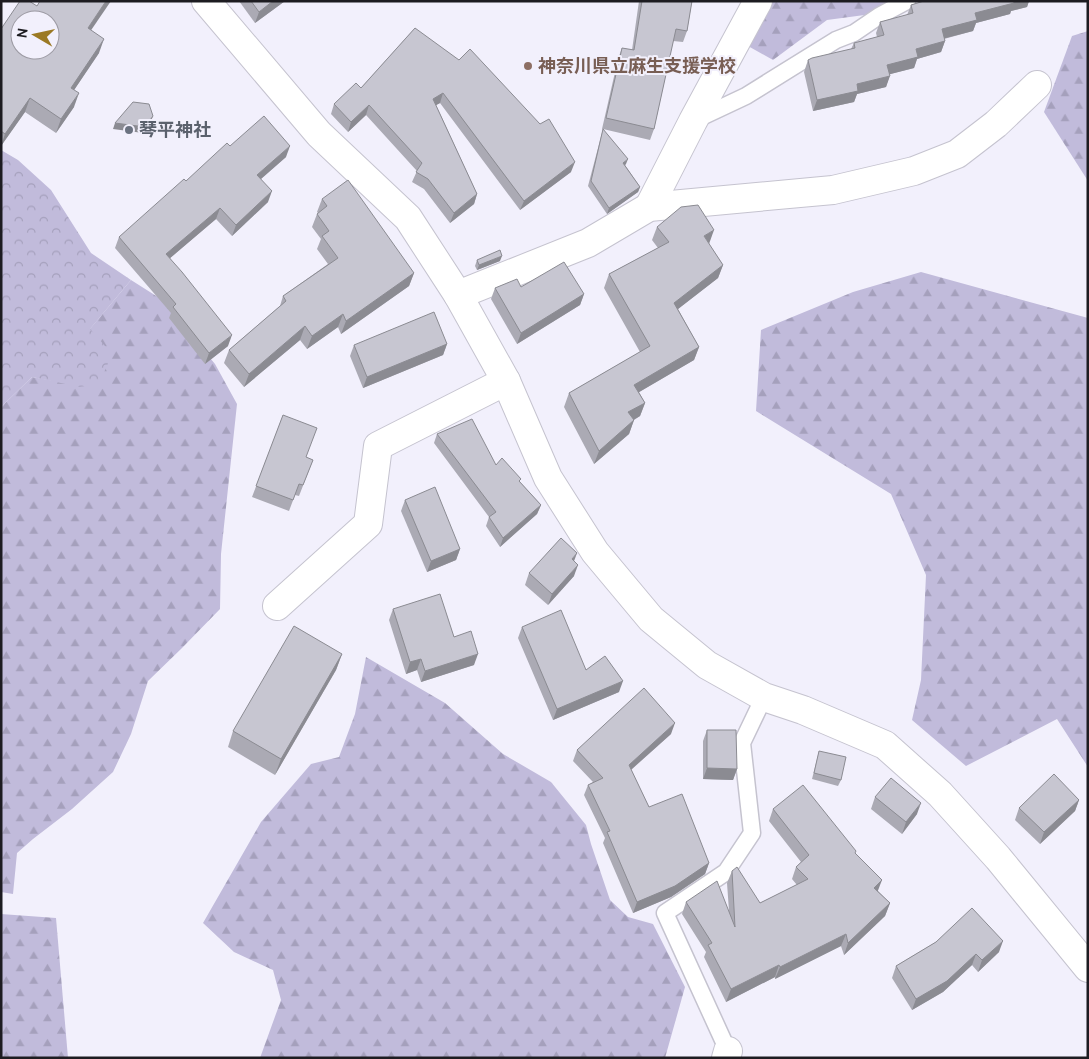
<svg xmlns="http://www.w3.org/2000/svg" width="1089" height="1059" font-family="Overpass,'Noto Sans JP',sans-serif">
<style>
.forest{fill:url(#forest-firs)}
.park{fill:url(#park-crowns)}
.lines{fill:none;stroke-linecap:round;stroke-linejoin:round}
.lane-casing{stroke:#c5c3cf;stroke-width:19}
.street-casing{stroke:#c5c3cf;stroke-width:30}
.secondary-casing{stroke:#c5c3cf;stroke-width:30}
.lane{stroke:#fff;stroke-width:16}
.street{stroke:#fff;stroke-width:28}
.secondary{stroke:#fff;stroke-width:28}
.wall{fill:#abaab4}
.shaded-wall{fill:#8b8b92}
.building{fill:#c7c6d1;stroke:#8b8b92;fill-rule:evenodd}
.education-dot{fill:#8d6e63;stroke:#f2f0fc;stroke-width:2}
.worship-dot{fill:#6b7280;stroke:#f2f0fc;stroke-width:2}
.labels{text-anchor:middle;stroke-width:4;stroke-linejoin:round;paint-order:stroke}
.education-label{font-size:18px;font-weight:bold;fill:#785e54;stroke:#f2f0fc;text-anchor:start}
.worship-label{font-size:18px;font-weight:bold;fill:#5b616d;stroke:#f2f0fc;text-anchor:start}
</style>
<defs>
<pattern id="forest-firs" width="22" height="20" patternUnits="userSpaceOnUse" patternTransform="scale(1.25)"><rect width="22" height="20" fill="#c1bbdb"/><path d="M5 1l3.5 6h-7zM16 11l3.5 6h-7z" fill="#a5a0bc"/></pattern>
<pattern id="park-crowns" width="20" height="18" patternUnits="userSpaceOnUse" patternTransform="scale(1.25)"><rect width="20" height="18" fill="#c1bbdb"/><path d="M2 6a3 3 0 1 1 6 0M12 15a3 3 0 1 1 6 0" fill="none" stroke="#a5a0bc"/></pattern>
</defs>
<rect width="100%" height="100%" fill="#f2f0fc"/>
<!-- forest -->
<g class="forest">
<polygon points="768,1 912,1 887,12 827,20 773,60 748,46"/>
<polygon points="1088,31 1088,181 1044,112 1072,36"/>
<polygon points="921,272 1088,318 1088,767 1057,719 966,766 912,720 921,680 926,575 891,494 756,411 761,330 853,292"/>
<polygon points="131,280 161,299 215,364 237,404 221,554 220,609 182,648 148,681 131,734 113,772 72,809 33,839 17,853 13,894 1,892 1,407 32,377 55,381 89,330"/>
<polygon points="366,657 445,703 503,754 551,782 586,825 591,844 610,900 628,917 653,924 685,987 665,1058 260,1058 281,1000 273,970 234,952 203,923 261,822 311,764 339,757 355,714"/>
<polygon points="1,914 56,918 68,1058 1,1058"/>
</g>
<!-- park -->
<polygon class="park" points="1,150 18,160 51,190 91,253 131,280 90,329 112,354 99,384 80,387 32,377 1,407"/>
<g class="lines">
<!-- lane casing -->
<g class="lane-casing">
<g id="lane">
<polyline points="695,120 746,96 836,40 854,33 879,16 907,1"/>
<polyline points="728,1051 665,913 726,872 752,833 742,743 764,697"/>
</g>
</g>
<!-- street casing -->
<g class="street-casing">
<g id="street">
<polyline points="649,207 693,121 758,1"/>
<polyline points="458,295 588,243 649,207 833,190 914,171 957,154 996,124 1037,85"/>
<polyline points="277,606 368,524 378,446 506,381"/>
<polyline points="726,1058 728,1051"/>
</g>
</g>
<!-- secondary casing -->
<g class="secondary-casing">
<polyline id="secondary" points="206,1 319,134 408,218 458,295 506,381 548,478 595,552 651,619 707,665 764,697 803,710 885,745 940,794 998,858 1088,968"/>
</g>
<!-- lane -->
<use href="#lane" class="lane"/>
<!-- street -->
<use href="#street" class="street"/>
<!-- secondary -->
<use href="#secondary" class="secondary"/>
</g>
<!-- wall -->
<g class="wall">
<polygon points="239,1 285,1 255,23"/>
<polygon points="639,1 692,1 687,31 683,42 673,41 654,129 650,140 603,129 626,164 625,165 640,187 638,192 607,214 588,186 603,129 602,129 618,59 622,48 632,50"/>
<polygon points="924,1 1029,1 1027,7 1011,11 1010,14 976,23 973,31 944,39 945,41 941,52 917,59 914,68 890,74 886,87 857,94 854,102 813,111 804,72 808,60 851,49 854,43 877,37 876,33 880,22 907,15 911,5"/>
<polygon points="37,6 91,30 99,53 74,90 74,107 56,133 25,112 1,146 1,29"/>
<polygon points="415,28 571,172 520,210 440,103 436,105 477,194 474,204 450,223 424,189 412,182 417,171 366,115 348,132 331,114 334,104 361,88"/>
<polygon points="230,146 286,157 261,179 268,202 232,236 216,219 170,258 228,346 205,364 169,318 171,313 115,248 119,237"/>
<polygon points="322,199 414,273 409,286 341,334 338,327 307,349 300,340 244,387 224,363 229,350 280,306 283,296 328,264 317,249 321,239 312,227 317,214 318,213 317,212"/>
<polygon points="657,227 709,244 723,265 718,278 678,309 699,347 694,360 639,392 645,403 640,416 634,420 629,434 594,464 564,407 569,393 640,352 604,288 609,274 658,248 652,240"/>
<polygon points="477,260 500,261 477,270 475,266"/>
<polygon points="521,287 584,294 580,305 517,344 491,299 495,288"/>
<polygon points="447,344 443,355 363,388 350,356 354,345"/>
<polygon points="283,415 306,457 313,460 299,496 295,495 289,511 252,497"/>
<polygon points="437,434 496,465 520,482 541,505 537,514 500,547 486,526 489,517 434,443"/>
<polygon points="405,500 460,549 456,560 427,572 401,511"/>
<polygon points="529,573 574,576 548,605 525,585"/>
<polygon points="393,609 454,637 474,665 421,682 417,670 406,674 389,620"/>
<polygon points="522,627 586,670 619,692 553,720 518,638"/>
<polygon points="342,654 336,670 275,775 228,747 233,731"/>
<polygon points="707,730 737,769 733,780 703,779 703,741"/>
<polygon points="671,734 631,770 649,807 709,863 705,874 671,897 633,913 603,843 605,838 584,795 588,785 593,782 573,761 577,750"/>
<polygon points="819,751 841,780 838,786 812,779"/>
<polygon points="875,797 917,814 902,834 871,809"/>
<polygon points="1079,800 1075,811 1040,844 1015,820 1019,808"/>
<polygon points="773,809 855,853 878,891 890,903 885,916 844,955 841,946 775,979 775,977 726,1002 704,957 706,952 682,914 686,902 729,911 727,883 732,871 760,903 797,885 792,879 796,867 801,862 769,821"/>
<polygon points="936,942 999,952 978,972 972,965 943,992 912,1010 892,978 896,966"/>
</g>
<!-- shaded-wall -->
<g class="shaded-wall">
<polygon points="106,1 111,1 83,42 88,28"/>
<polygon points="273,1 285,1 255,23 259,12"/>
<polygon points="1013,1 1029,1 1027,7 1011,11 1010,14 976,23 973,31 938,40 942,29 975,13"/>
<polygon points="104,39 99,53 66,102 71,88"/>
<polygon points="945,41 941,52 917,59 914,68 883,76 887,65 916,49"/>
<polygon points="890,76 886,87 857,94 854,102 813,111 817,100 857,84"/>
<polygon points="79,93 74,107 56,133 61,119"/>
<polygon points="443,93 440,103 429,109 433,99"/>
<polygon points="30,98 25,112 1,146 5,134"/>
<polygon points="369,105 366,115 348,132 351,122"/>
<polygon points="153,116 151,121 143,133 113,129 115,123"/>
<polygon points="290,146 286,157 253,186 257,175"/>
<polygon points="628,159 626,164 621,168 623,163"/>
<polygon points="575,162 571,172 520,210 524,201"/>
<polygon points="640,187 638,192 607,214 609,208"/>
<polygon points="272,191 268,202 232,236 236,225"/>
<polygon points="477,194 474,204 450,223 454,213"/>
<polygon points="220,208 216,219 162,265 166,254"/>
<polygon points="714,230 709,244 704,236"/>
<polygon points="502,256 500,261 477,270 479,265"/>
<polygon points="723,265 718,278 669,316 674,303"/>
<polygon points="414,273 409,286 341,334 346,321"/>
<polygon points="584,294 580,305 517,344 521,333"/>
<polygon points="343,314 338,327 307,349 312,336"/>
<polygon points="305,326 300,340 244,387 249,374"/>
<polygon points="232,335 228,346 205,364 209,353"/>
<polygon points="447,344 443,355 363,388 367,377"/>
<polygon points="699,347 694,360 629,398 634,385"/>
<polygon points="645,403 640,416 623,426 628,412"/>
<polygon points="634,420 629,434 594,464 599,451"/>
<polygon points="541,505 537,514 500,547 503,538"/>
<polygon points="460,549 456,560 427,572 431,561"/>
<polygon points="577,553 573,564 572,559"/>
<polygon points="578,565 574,576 548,605 552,594"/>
<polygon points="342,654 336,670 275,775 281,759"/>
<polygon points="478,654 474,665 421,682 425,671"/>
<polygon points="421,659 417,670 406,674 410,662"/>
<polygon points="623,681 619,692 553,720 557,709"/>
<polygon points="675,723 671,734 625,775 629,765"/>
<polygon points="707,768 737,769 733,780 703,779"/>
<polygon points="1079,800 1075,811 1040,844 1044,832"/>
<polygon points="921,803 917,814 902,834 906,822"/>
<polygon points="709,863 705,874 671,897 633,913 637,902"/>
<polygon points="882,880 877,893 874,888"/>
<polygon points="890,903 885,916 844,955 848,943"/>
<polygon points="846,934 841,946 775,979 780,967"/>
<polygon points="1003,941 999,952 978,972 982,960"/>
<polygon points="976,954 972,965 943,992 912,1010 916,999"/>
<polygon points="779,965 775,977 726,1002 731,989"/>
</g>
<!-- building -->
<g class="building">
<path d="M 20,1 L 29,1 L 37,6 L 40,1 L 106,1 L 88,28 L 104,39 L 71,88 L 79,93 L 61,119 L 30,98 L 5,134 L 1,131 L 1,29 ZM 20,20 L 50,20 L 50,50 L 20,50 Z"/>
<polygon points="251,1 273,1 259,12"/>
<polygon points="642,1 692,1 687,31 676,29 654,129 606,118 622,48 634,50"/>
<polygon points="924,1 1014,1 1014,3 975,13 977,20 942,29 945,41 916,49 918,57 887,65 890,76 857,84 858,91 817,100 808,60 812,58 855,48 854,43 884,35 880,22 913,13 911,5"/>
<polygon points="415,28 459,60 470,49 540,124 549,119 575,162 524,201 443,93 433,99 477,194 454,213 428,179 416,172 422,163 369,105 351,122 334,104 356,83 361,88"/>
<polygon points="133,102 149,104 153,116 145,127 115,123"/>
<polygon points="264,116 290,146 257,175 272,191 236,225 220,208 166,254 182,272 232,335 209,353 173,307 176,304 119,237 184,179 186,181 227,143 230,146"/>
<polygon points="603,129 628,159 623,163 640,187 609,208 591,181"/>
<polygon points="348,180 414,273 346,321 343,314 312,336 305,326 249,374 229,350 286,301 283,296 338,258 322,236 329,231 317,214 327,206 322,199"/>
<polygon points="698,205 714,230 704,236 723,265 674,303 699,347 634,385 645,403 628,412 634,420 599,451 569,393 650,346 609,274 669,242 657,227 681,207"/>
<polygon points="500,250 502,256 479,265 477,260"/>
<polygon points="564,262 584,294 521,333 495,288 517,279 521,287"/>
<polygon points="434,312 447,344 367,377 354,345"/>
<polygon points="283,415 317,428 306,457 313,460 303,485 299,484 293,500 256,486"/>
<polygon points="472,419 496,465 502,458 521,479 519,481 541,505 503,538 489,517 496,512 437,434"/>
<polygon points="435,487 460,549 431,561 405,500"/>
<polygon points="561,538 577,553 572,559 578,565 552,594 529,573"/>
<polygon points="440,594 454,637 471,631 478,654 425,671 421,659 410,662 393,609"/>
<polygon points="561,610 586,670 605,656 623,681 557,709 522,627"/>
<polygon points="294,626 342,654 281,759 233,731"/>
<polygon points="644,688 675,723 629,765 649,807 682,794 709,863 675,886 637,902 607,832 610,831 588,785 603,778 577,750"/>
<polygon points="707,730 736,730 737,769 707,768"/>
<polygon points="819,751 846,757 841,780 814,773"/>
<polygon points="1054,774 1079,800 1044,832 1019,808"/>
<polygon points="891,778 921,803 906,822 875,797"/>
<polygon points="803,785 856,851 855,853 882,880 874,888 890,903 848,943 846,934 780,967 779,965 731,989 708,945 712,943 686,902 717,881 735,927 732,871 737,867 760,903 808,879 796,867 809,855 773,809"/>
<polygon points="972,908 1003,941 982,960 976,954 947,981 916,999 896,966 936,942"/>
</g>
<!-- markers -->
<circle class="education-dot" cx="528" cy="66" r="5"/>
<circle class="worship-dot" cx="129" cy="130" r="5"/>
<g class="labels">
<!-- education labels -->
<g class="education-label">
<text x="538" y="72">神奈川県立麻生支援学校</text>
</g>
<!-- worship labels -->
<g class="worship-label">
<text x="139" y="136">琴平神社</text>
</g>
</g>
<!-- border -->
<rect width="1089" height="1059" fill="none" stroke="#1d1c21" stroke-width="5"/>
<!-- north arrow -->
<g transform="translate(35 35) rotate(279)"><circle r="24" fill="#f2f0fc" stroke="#9d9ba4"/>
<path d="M0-4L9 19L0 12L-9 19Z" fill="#9b7924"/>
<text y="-8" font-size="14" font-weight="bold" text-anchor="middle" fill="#1d1c21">N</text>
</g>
</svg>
